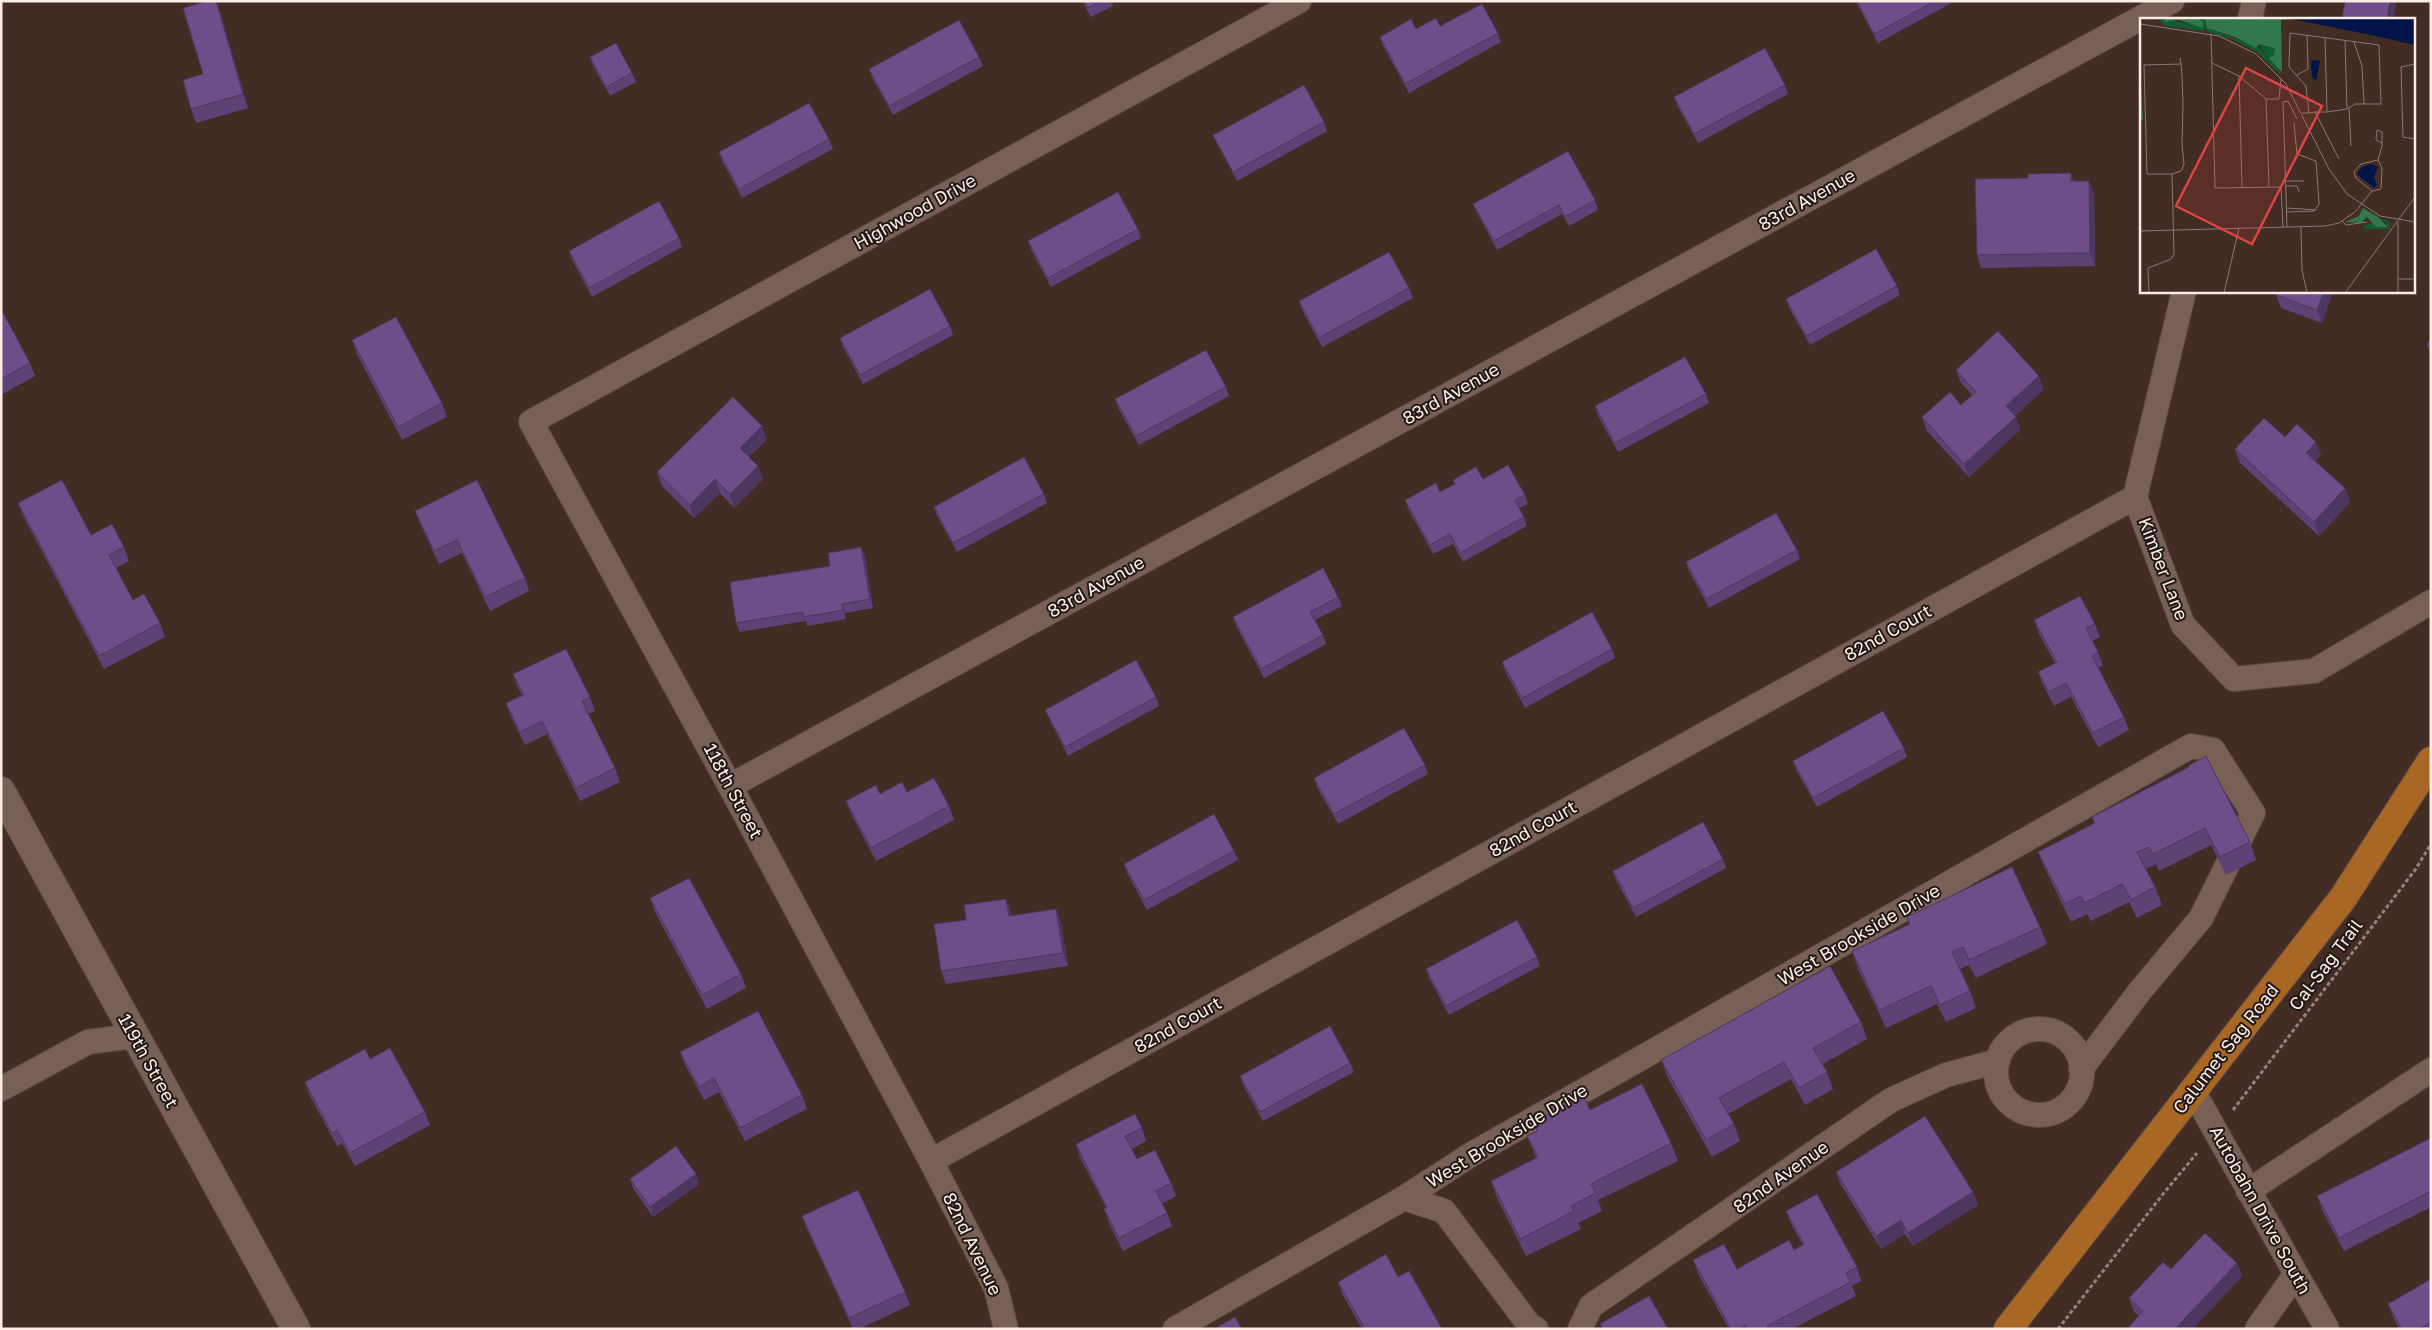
<svg xmlns="http://www.w3.org/2000/svg" width="2432" height="1330" font-family="'Golos Text',sans-serif">
<style>
.lines{fill:none;stroke-linecap:round;stroke-linejoin:round}
.minor-casing{stroke:#5b4841;stroke-width:26}
.tertiary-casing{stroke:#5b4841;stroke-width:30}
.primary-casing{stroke:#5b4841;stroke-width:30}
.path{stroke:#95827b;stroke-width:3;stroke-dasharray:4 2.5;stroke-linecap:butt}
.minor{stroke:#796057;stroke-width:24}
.tertiary{stroke:#796057;stroke-width:28}
.primary{stroke:#a96725;stroke-width:28}
.wall{fill:#5f4275}
.shaded-wall{fill:#4d365f}
.building{fill:#6e4d88;stroke:#4d365f}
.labels{text-anchor:middle;stroke-width:4;stroke-linejoin:round;paint-order:stroke}
.street-label{font-size:18px;fill:#fbece6;stroke:#221814}
.inset-road{fill:none;stroke:#8c7972;stroke-width:1}
.view{fill:#dc4544;fill-opacity:0.15;stroke:#dc4544;stroke-width:2.5}
.inset-edge{fill:none;stroke:#fbece6;stroke-width:2.5}
</style>
<rect width="100%" height="100%" fill="#422c24"/>
<g class="lines">
<!-- minor casing -->
<g class="minor-casing">
<g id="minor">
<polyline points="2250,19 2254,1"/>
<polyline points="2184,291 2135,497 2183,625 2234,679 2314,671 2431,602"/>
<polyline points="730,786 2172,1"/>
<circle cx="2039" cy="1072" r="43"/>
<polyline points="1,1089 88,1042 134,1036"/>
<polyline points="2193,1091 2327,1329"/>
<polyline points="931,1161 2135,497"/>
<polyline points="2248,1191 2431,1070"/>
<polyline points="1404,1198 1444,1211 1530,1326 1536,1329"/>
<polyline points="1006,1329 996,1288 931,1161 730,786 531,422 1299,1"/>
<polyline points="1175,1329 1404,1198 1472,1154 2191,746 2213,750 2253,813 2201,918 2140,991 2081,1069"/>
<polyline points="1580,1329 1591,1306 1891,1100 1946,1075 1998,1061"/>
<polyline points="2257,1329 2295,1275"/>
</g>
</g>
<!-- tertiary casing -->
<g class="tertiary-casing">
<polyline id="tertiary" points="1,791 296,1329"/>
</g>
<!-- primary casing -->
<g class="primary-casing">
<polyline id="primary" points="2008,1329 2343,898 2431,761"/>
</g>
<!-- path -->
<g class="path">
<polyline points="2233,1110 2415,870 2431,844"/>
<polyline points="2058,1329 2163,1194 2197,1153"/>
</g>
<!-- minor -->
<use href="#minor" class="minor"/>
<!-- tertiary -->
<use href="#tertiary" class="tertiary"/>
<!-- primary -->
<use href="#primary" class="primary"/>
</g>
<!-- wall -->
<g class="wall">
<polygon points="216,1 220,12 248,108 196,123 191,109 203,74"/>
<polygon points="1082,1 1113,1 1112,2 1113,6 1091,17"/>
<polygon points="1856,1 1955,1 1878,43 1858,6"/>
<polygon points="1440,26 1498,33 1501,42 1409,93 1383,46 1380,37 1416,29"/>
<polygon points="590,57 632,73 636,82 610,96 593,66"/>
<polygon points="979,57 983,66 893,115 872,78 869,69"/>
<polygon points="1785,85 1788,94 1698,143 1678,107 1674,97"/>
<polygon points="1324,122 1327,131 1237,181 1217,144 1213,135"/>
<polygon points="829,139 833,149 742,198 722,161 719,152"/>
<polygon points="2074,181 2094,194 2095,266 1981,268 1977,255"/>
<polygon points="1595,200 1598,210 1569,226 1562,214 1497,250 1477,213 1473,204"/>
<polygon points="1138,229 1141,238 1051,287 1031,250 1028,241"/>
<polygon points="679,238 682,247 592,297 572,260 569,251"/>
<polygon points="1897,286 1900,295 1810,345 1789,308 1786,299"/>
<polygon points="1409,288 1413,298 1322,347 1302,310 1299,301"/>
<polygon points="2333,291 2322,323 2281,308 2276,295"/>
<polygon points="1,309 30,363 35,376 1,395"/>
<polygon points="950,326 953,335 863,384 843,347 840,338"/>
<polygon points="2431,337 2431,355 2427,345"/>
<polygon points="352,340 442,403 447,417 402,440 357,354"/>
<polygon points="1956,370 2044,389 2015,416 2020,430 1969,477 1927,431 1922,417 1961,405 1972,395 1961,383"/>
<polygon points="1226,387 1229,396 1139,445 1118,408 1115,399"/>
<polygon points="1706,394 1709,403 1618,452 1598,416 1595,406"/>
<polygon points="2285,437 2321,455 2315,461 2345,488 2350,502 2319,536 2240,463 2235,449"/>
<polygon points="767,439 749,457 763,479 734,508 720,493 694,518 662,486 657,472"/>
<polygon points="1483,479 1525,495 1528,504 1519,508 1524,517 1527,526 1463,562 1453,544 1433,554 1408,509 1405,500 1440,492 1455,484 1453,480"/>
<polygon points="1044,494 1047,503 957,552 937,516 934,507"/>
<polygon points="18,503 91,535 124,547 129,561 116,568 133,600 160,623 165,637 104,669 23,516"/>
<polygon points="415,511 525,578 529,591 490,611 462,553 439,564 420,524"/>
<polygon points="861,547 865,556 873,608 845,613 846,619 807,626 806,621 740,632 736,623 830,566"/>
<polygon points="1797,550 1800,559 1709,608 1689,571 1686,562"/>
<polygon points="1338,597 1342,606 1315,620 1323,635 1326,644 1264,678 1236,626 1233,617"/>
<polygon points="2034,620 2095,624 2100,637 2092,641 2098,652 2103,665 2098,668 2124,717 2129,730 2098,747 2071,697 2054,706 2043,685 2038,672 2055,663 2039,634"/>
<polygon points="1612,649 1615,658 1525,708 1505,671 1502,662"/>
<polygon points="513,674 590,697 595,711 588,714 615,768 620,782 580,801 547,734 525,745 511,717 506,703 522,695 518,688"/>
<polygon points="1156,697 1159,706 1068,756 1049,719 1045,710"/>
<polygon points="1904,748 1907,757 1817,807 1796,770 1793,761"/>
<polygon points="1425,765 1428,774 1338,824 1317,787 1314,778"/>
<polygon points="2189,768 2250,842 2256,860 2226,875 2211,845 2159,871 2156,864 2146,869 2155,887 2162,905 2137,918 2129,902 2091,921 2087,914 2071,922 2045,869 2038,852 2094,823 2092,817"/>
<polygon points="907,792 949,806 954,820 876,861 851,814 846,801 880,794"/>
<polygon points="1234,851 1238,860 1147,910 1127,873 1124,864"/>
<polygon points="1723,859 1726,868 1636,917 1616,880 1613,871"/>
<polygon points="650,898 741,974 746,988 707,1009 655,912"/>
<polygon points="1006,899 1011,916 1056,909 1061,923 1068,966 946,984 941,971 966,920"/>
<polygon points="1907,917 2040,927 2047,944 1976,978 1969,965 1960,969 1970,991 1976,1008 1946,1022 1937,1004 1886,1028 1858,969 1852,951 1909,925"/>
<polygon points="1537,957 1540,966 1449,1015 1429,978 1426,969"/>
<polygon points="1861,1022 1867,1039 1823,1064 1827,1072 1833,1089 1805,1105 1791,1079 1728,1114 1734,1124 1740,1141 1712,1157 1668,1078 1661,1060"/>
<polygon points="680,1052 802,1095 807,1109 745,1141 719,1092 704,1100 685,1065"/>
<polygon points="370,1059 425,1112 430,1125 355,1166 342,1143 337,1146 310,1096 305,1082"/>
<polygon points="1350,1063 1354,1072 1263,1121 1243,1085 1240,1076"/>
<polygon points="1590,1110 1671,1143 1678,1161 1598,1200 1602,1211 1578,1223 1581,1229 1526,1256 1497,1198 1491,1181 1536,1158 1527,1136 1537,1132 1533,1122"/>
<polygon points="1142,1128 1146,1141 1132,1149 1137,1159 1171,1183 1176,1196 1162,1204 1167,1213 1172,1226 1123,1251 1109,1223 1104,1209 1106,1208 1080,1157 1076,1144"/>
<polygon points="2431,1138 2431,1207 2344,1251 2322,1210 2317,1196"/>
<polygon points="1836,1172 1973,1192 1978,1205 1913,1246 1905,1234 1881,1249 1841,1185"/>
<polygon points="630,1179 699,1184 653,1217 633,1188"/>
<polygon points="1786,1211 1857,1267 1861,1281 1852,1286 1856,1296 1792,1329 1729,1329 1698,1274 1693,1260 1737,1269 1794,1250 1803,1245 1791,1224"/>
<polygon points="802,1216 905,1292 910,1305 859,1329 853,1329 807,1229"/>
<polygon points="2237,1263 2242,1276 2193,1329 2127,1329 2139,1316 2134,1312 2129,1298 2171,1269"/>
<polygon points="1398,1277 1442,1329 1362,1329 1343,1295 1338,1282"/>
<polygon points="2431,1279 2431,1329 2399,1329 2393,1317 2388,1304"/>
</g>
<!-- shaded-wall -->
<g class="shaded-wall">
<polygon points="216,1 220,12 248,108 243,94"/>
<polygon points="2390,1 2397,1 2394,19 2387,19"/>
<polygon points="2071,173 2076,186 2071,181"/>
<polygon points="2089,181 2094,194 2095,266 2090,253"/>
<polygon points="2324,291 2333,291 2322,323 2317,310"/>
<polygon points="2039,376 2044,389 2011,419 2006,406"/>
<polygon points="2016,417 2020,430 1969,477 1964,464"/>
<polygon points="762,426 767,439 745,461 740,448"/>
<polygon points="2316,442 2321,455 2311,466 2306,453"/>
<polygon points="758,466 763,479 734,508 730,494"/>
<polygon points="715,479 720,493 694,518 690,505"/>
<polygon points="2345,488 2350,502 2319,536 2314,522"/>
<polygon points="861,547 865,556 873,608 870,599"/>
<polygon points="842,604 845,613 846,619 843,610"/>
<polygon points="1006,899 1011,912 1013,930 1009,916"/>
<polygon points="1056,909 1061,923 1068,966 1063,953"/>
<polygon points="696,1174 699,1184 653,1217 650,1207"/>
<polygon points="1973,1192 1978,1205 1913,1246 1908,1233"/>
<polygon points="1901,1220 1905,1234 1881,1249 1876,1236"/>
<polygon points="2237,1263 2242,1276 2193,1329 2175,1329"/>
</g>
<!-- building -->
<g class="building">
<polygon points="207,1 216,1 243,94 191,109 183,80 203,74 183,8"/>
<polygon points="1084,1 1101,1 1088,8"/>
<polygon points="1857,1 1935,1 1874,34"/>
<polygon points="2345,1 2390,1 2387,19 2342,19"/>
<polygon points="1482,4 1498,33 1405,84 1380,37 1411,19 1416,29 1436,18 1440,26"/>
<polygon points="959,20 979,57 889,106 869,69"/>
<polygon points="616,43 632,73 606,87 590,57"/>
<polygon points="1765,48 1785,85 1694,134 1674,97"/>
<polygon points="1304,85 1324,122 1233,172 1213,135"/>
<polygon points="809,103 829,139 739,189 719,152"/>
<polygon points="1568,151 1595,200 1565,217 1559,205 1494,241 1473,204"/>
<polygon points="2071,173 2071,181 2089,181 2090,253 1977,255 1975,179 2028,178 2028,174"/>
<polygon points="1118,192 1138,229 1048,278 1028,241"/>
<polygon points="659,201 679,238 589,288 569,251"/>
<polygon points="1876,249 1897,286 1806,336 1786,299"/>
<polygon points="1389,252 1409,288 1319,338 1299,301"/>
<polygon points="930,289 950,326 860,375 840,338"/>
<polygon points="2277,291 2324,291 2317,310 2276,295"/>
<polygon points="1,309 30,363 1,379"/>
<polygon points="396,317 442,403 398,427 352,340"/>
<polygon points="1998,331 2039,376 2006,406 2016,417 1964,464 1922,417 1950,392 1961,405 1976,392 1956,370"/>
<polygon points="2431,337 2431,347 2427,345"/>
<polygon points="1206,350 1226,387 1136,436 1115,399"/>
<polygon points="1685,357 1706,394 1615,443 1595,406"/>
<polygon points="733,397 762,426 740,448 758,466 730,494 715,479 690,505 657,472"/>
<polygon points="2264,418 2285,437 2297,424 2316,442 2306,453 2345,488 2314,522 2235,449"/>
<polygon points="1024,457 1044,494 953,543 934,507"/>
<polygon points="1508,465 1525,495 1515,500 1524,517 1460,553 1450,534 1430,545 1405,500 1436,483 1440,492 1455,484 1453,480 1476,467 1483,479"/>
<polygon points="62,480 91,535 112,524 124,547 109,555 133,600 144,594 160,623 99,656 18,503"/>
<polygon points="477,480 525,578 485,597 457,540 434,551 415,511"/>
<polygon points="1776,513 1797,550 1706,599 1686,562"/>
<polygon points="861,547 870,599 842,604 843,610 804,617 803,612 736,623 730,582 830,566 828,553"/>
<polygon points="1323,568 1338,597 1310,612 1323,635 1261,669 1233,617"/>
<polygon points="2080,596 2095,624 2086,628 2098,652 2092,656 2124,717 2093,733 2066,683 2049,692 2038,672 2057,662 2034,620"/>
<polygon points="1592,612 1612,649 1522,698 1502,662"/>
<polygon points="566,649 590,697 582,701 615,768 576,788 542,721 520,732 506,703 524,695 513,674"/>
<polygon points="1136,660 1156,697 1065,747 1045,710"/>
<polygon points="1883,711 1904,748 1813,798 1793,761"/>
<polygon points="1404,728 1425,765 1334,814 1314,778"/>
<polygon points="2206,756 2250,842 2220,857 2205,828 2153,854 2149,847 2137,852 2155,887 2131,900 2122,884 2084,903 2081,896 2065,904 2038,852 2095,823 2092,817 2189,767 2188,766"/>
<polygon points="934,778 949,806 871,848 846,801 876,785 880,794 902,782 907,792"/>
<polygon points="1214,814 1234,851 1144,900 1124,864"/>
<polygon points="1703,822 1723,859 1633,908 1613,871"/>
<polygon points="2012,867 2040,927 1969,960 1963,947 1952,952 1970,991 1940,1005 1931,986 1879,1010 1852,951 1910,924 1907,917"/>
<polygon points="689,878 741,974 702,995 650,898"/>
<polygon points="1006,899 1009,916 1056,909 1063,953 941,971 934,924 966,920 964,905"/>
<polygon points="1517,920 1537,957 1446,1006 1426,969"/>
<polygon points="1830,966 1861,1022 1813,1048 1827,1072 1799,1088 1784,1062 1719,1098 1734,1124 1706,1140 1661,1060"/>
<polygon points="758,1011 802,1095 740,1128 714,1078 699,1087 680,1052"/>
<polygon points="1330,1026 1350,1063 1260,1112 1240,1076"/>
<polygon points="390,1048 425,1112 350,1153 337,1130 332,1133 305,1082 365,1049 370,1059"/>
<polygon points="1642,1084 1671,1143 1591,1184 1596,1193 1571,1206 1574,1211 1520,1239 1491,1181 1538,1157 1527,1136 1538,1131 1533,1122 1584,1097 1590,1110"/>
<polygon points="1135,1114 1142,1128 1125,1136 1137,1159 1155,1150 1171,1183 1156,1191 1167,1213 1119,1238 1104,1209 1107,1208 1076,1144"/>
<polygon points="1925,1116 1973,1192 1908,1233 1901,1220 1876,1236 1836,1172"/>
<polygon points="2431,1138 2431,1191 2339,1238 2317,1196"/>
<polygon points="676,1146 696,1174 650,1207 630,1179"/>
<polygon points="858,1190 905,1292 849,1318 802,1216"/>
<polygon points="1817,1194 1857,1267 1846,1273 1851,1282 1767,1326 1768,1328 1767,1329 1747,1329 1745,1325 1739,1329 1731,1329 1693,1260 1724,1244 1737,1269 1789,1240 1794,1250 1804,1244 1786,1211"/>
<polygon points="2205,1233 2237,1263 2175,1329 2127,1329 2143,1311 2129,1298 2163,1262 2171,1269"/>
<polygon points="1386,1254 1398,1277 1409,1271 1442,1329 1365,1329 1338,1282"/>
<polygon points="2431,1279 2431,1322 2419,1329 2402,1329 2388,1304"/>
<polygon points="1649,1296 1668,1329 1603,1329 1600,1324"/>
<polygon points="1235,1317 1242,1329 1214,1329"/>
</g>
<g class="labels">
<!-- street labels -->
<g class="street-label">
<text transform="translate(1807 200) rotate(-29)" y="6">83rd Avenue</text>
<text transform="translate(915 212) rotate(-29)" y="6">Highwood Drive</text>
<text transform="translate(1451 394) rotate(-29)" y="6">83rd Avenue</text>
<text transform="translate(2163 569) rotate(69)" y="6">Kimber Lane</text>
<text transform="translate(1096 587) rotate(-29)" y="6">83rd Avenue</text>
<text transform="translate(1888 633) rotate(-29)" y="6">82nd Court</text>
<text transform="translate(733 791) rotate(62)" y="6">118th Street</text>
<text transform="translate(1533 829) rotate(-29)" y="6">82nd Court</text>
<text transform="translate(1859 935) rotate(-30)" y="6">West Brookside Drive</text>
<text transform="translate(2326 965) rotate(-53)" y="6">Cal-Sag Trail</text>
<text transform="translate(1178 1025) rotate(-29)" y="6">82nd Court</text>
<text transform="translate(2226 1049) rotate(-52)" y="6">Calumet Sag Road</text>
<text transform="translate(148 1061) rotate(61)" y="6">119th Street</text>
<text transform="translate(1507 1136) rotate(-31)" y="6">West Brookside Drive</text>
<text transform="translate(1781 1177) rotate(-35)" y="6">82nd Avenue</text>
<text transform="translate(2260 1210) rotate(61)" y="6">Autobahn Drive South</text>
<text transform="translate(972 1244) rotate(64)" y="6">82nd Avenue</text>
</g>
</g>
<!-- overview -->
<g transform="translate(2140 18)">
<rect width="275" height="275" fill="#422c24"/>
<path d="M 17,0 L 50,6 L 59,3 L 58,0 L 65,0 L 67,10 L 118,29 L 137,47 L 142,58 L 117,34 L 94,22 L 68,14 L 65,10 L 63,13 L 25,8 ZM 238,199 L 250,204 L 250,211 L 224,211 L 224,208 L 231,205 L 246,210 L 247,206 Z" fill="#105c33"/>
<path d="M 25,0 L 58,0 L 63,4 L 63,10 L 39,2 L 24,4 ZM 65,0 L 152,1 L 141,2 L 142,54 L 129,40 L 135,31 L 119,26 L 116,30 L 95,19 L 67,10 ZM 0,49 L 3,102 L 0,103 ZM 223,190 L 238,199 L 248,209 L 236,209 L 227,199 L 221,205 L 205,204 L 219,198 Z" fill="#31784d"/>
<path d="M 118,26 L 135,31 L 134,37 L 129,40 Z" fill="#105c33"/>
<path d="M 147,0 L 275,0 L 275,27 L 231,17 ZM 175,42 L 180,43 L 176,63 L 172,59 L 171,49 L 171,43 ZM 231,146 L 238,149 L 234,159 L 237,167 L 234,170 L 217,156 L 222,149 Z" fill="#001447"/>
<path class="inset-road" d="M 0,6 L 79,18 L 116,36 L 146,66 L 189,151 L 207,176 L 240,198 L 275,204M 71,16 L 75,170 L 141,169 L 143,209M 185,20 L 187,93M 205,22 L 207,91M 214,24 L 222,48 L 224,86M 40,40 L 41,46 L 42,59 L 43,87 L 42,127 L 44,146 L 41,153 L 32,156 L 7,156 L 4,47 L 41,46M 72,45 L 99,58 L 126,81 L 139,81 L 141,61M 275,46 L 261,49 L 263,119 L 275,121M 157,57 L 168,51 L 167,17M 99,58 L 102,169M 126,81 L 129,169M 209,90 L 211,128M 175,94 L 199,141M 162,95 L 169,95 L 175,94 L 187,94 L 207,91 L 215,86 L 241,86 L 239,27 L 150,15 L 149,49 L 166,68 L 169,95M 154,105 L 157,136M 146,163 L 164,163M 146,168 L 157,168 L 159,174M 232,173 L 216,160 L 214,154 L 221,146 L 238,142M 147,190 L 176,192M 147,194 L 174,193 L 179,186 L 176,143 L 157,136M 202,203 L 206,207 L 227,204M 147,209 L 143,84 L 148,83 L 157,101M 161,209 L 162,252 L 167,275M 0,213 L 185,208 L 199,205 L 215,194 L 232,173 L 241,171 L 242,150 L 238,142 L 242,128 L 242,114 L 237,112 L 236,122 L 242,125M 258,261 L 275,261M 9,275 L 8,250 L 31,241 L 34,236 L 32,156M 84,275 L 99,210M 205,275 L 275,179M 258,275 L 258,204"/>
<path class="view" d="M 106,50 L 182,88 L 112,226 L 36,188 Z"/>
<rect width="275" height="275" class="inset-edge"/>
</g>
<!-- border -->
<rect width="2432" height="1330" fill="none" stroke="#fbece6" stroke-width="5"/>
</svg>
